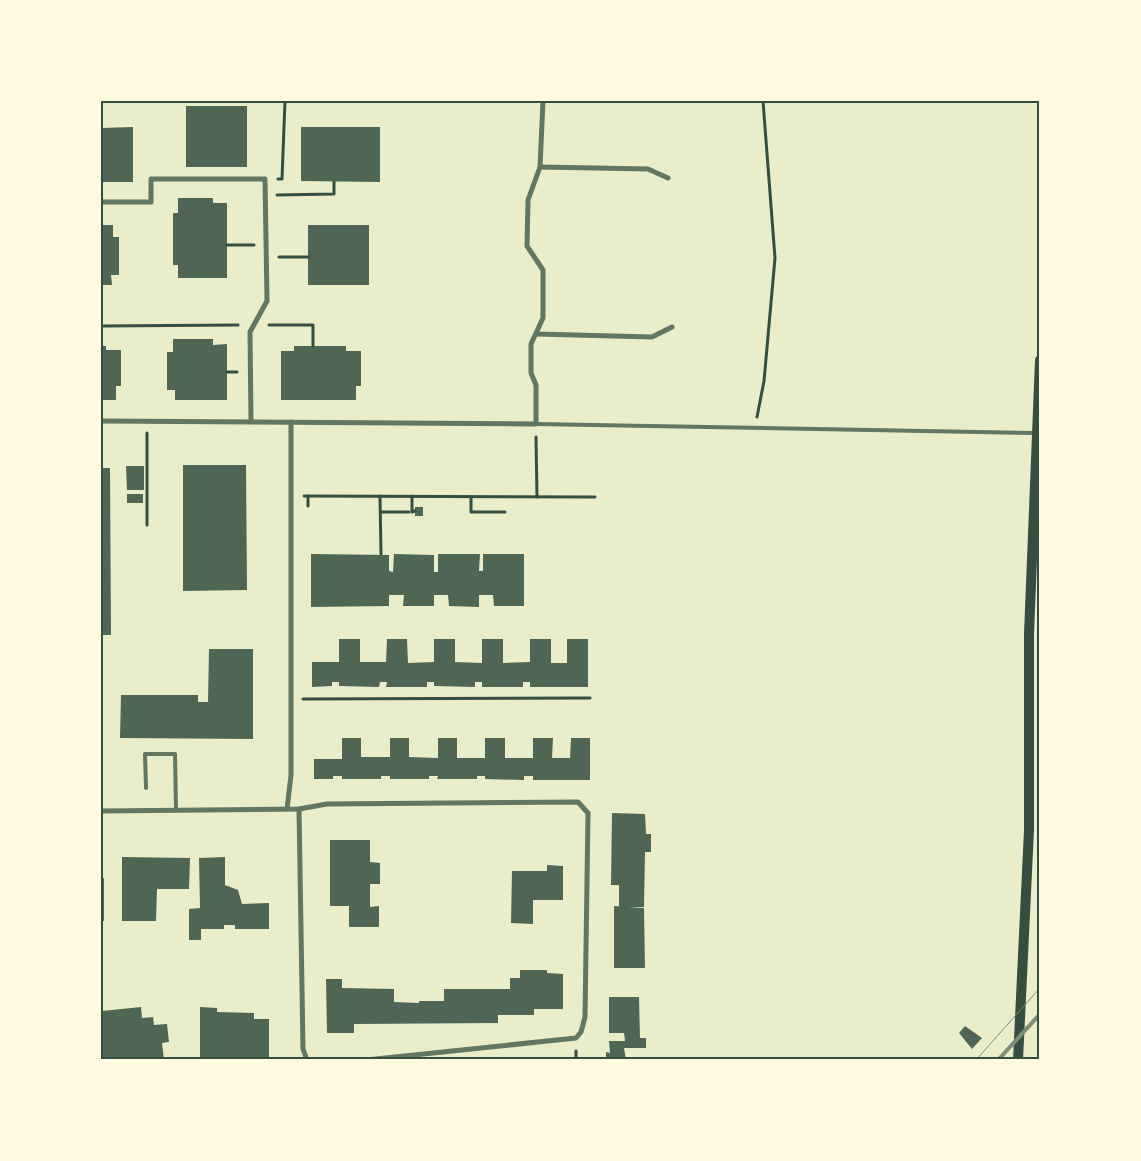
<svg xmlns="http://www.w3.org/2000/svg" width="1141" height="1161" font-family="'Golos Text',sans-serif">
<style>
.building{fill:#4f6655}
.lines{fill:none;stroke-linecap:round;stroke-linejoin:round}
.path{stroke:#344e41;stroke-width:3}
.service{stroke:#617663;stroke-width:4}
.minor{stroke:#617663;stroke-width:5}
.secondary{stroke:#344e41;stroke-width:10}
.tram{stroke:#7c8e77;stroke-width:1}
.rail{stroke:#7c8e77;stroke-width:4}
.neatline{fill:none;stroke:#344e41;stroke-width:2}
</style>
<rect width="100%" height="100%" fill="#e9edc9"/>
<!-- building -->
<g class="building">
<rect x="186" y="106" width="61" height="61"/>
<polygon points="133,127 133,182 101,182 101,128"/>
<polygon points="301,127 380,127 380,182 301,181"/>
<polygon points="178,198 213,198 213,203 227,203 227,278 178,278 178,265 173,265 173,213 178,213"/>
<polygon points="101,225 113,225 113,237 119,237 119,275 111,275 112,285 101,285"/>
<rect x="308" y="225" width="61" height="60"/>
<polygon points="173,339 213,339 213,345 227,344 227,400 175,400 175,390 167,390 167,352 173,352"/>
<polygon points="101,346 106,346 106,350 121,350 121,386 116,386 116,400 101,400"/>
<polygon points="294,346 346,346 346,351 361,351 361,386 356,386 356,400 281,400 281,351 294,351"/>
<polygon points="183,465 246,465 247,590 183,591"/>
<polygon points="126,466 144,466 144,490 127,490"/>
<polygon points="101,468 110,468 111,635 101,635"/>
<rect x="127" y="494" width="16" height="9"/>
<rect x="415" y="507" width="8" height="9"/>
<polygon points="311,554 389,555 389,571 393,572 394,554 434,555 434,572 438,572 438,554 480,554 479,571 483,571 483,554 524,554 524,606 494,606 493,595 479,595 479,607 449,606 448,595 434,595 434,606 403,606 404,595 389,595 389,606 311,607"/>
<polygon points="339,639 360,639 360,662 386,662 387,639 407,639 408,663 434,662 434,639 455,639 455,662 482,663 482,639 503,639 503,663 530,662 530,639 551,639 551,663 567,663 567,639 588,639 588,687 530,687 530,682 523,682 523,687 482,687 482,682 475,682 475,687 434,686 434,682 427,682 427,687 386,687 387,682 380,682 379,687 339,686 339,682 332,682 332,686 312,687 312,662 339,662"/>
<polygon points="209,649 253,649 253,739 120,738 121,695 198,695 198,702 208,702"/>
<polygon points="342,738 361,738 361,757 390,757 390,738 409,738 409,757 438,758 438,738 457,738 457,758 485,758 485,738 505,738 505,758 533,758 533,738 553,738 552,758 570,758 571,738 590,738 590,780 533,780 533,776 524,776 524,780 485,779 485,776 477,776 477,779 437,779 438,776 429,776 429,779 390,779 390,776 381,776 381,779 342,779 342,776 333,776 333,779 314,779 314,759 342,759"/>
<polygon points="612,813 645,814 646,834 651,834 651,852 645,852 644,907 619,907 619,885 611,885"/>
<polygon points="330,840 370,840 370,862 380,863 380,884 370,884 370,907 379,906 379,927 349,927 349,906 330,906"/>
<polygon points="122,857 190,858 189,889 157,889 156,921 122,921"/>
<polygon points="225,857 225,885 238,890 242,904 269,903 269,929 235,929 235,925 224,925 224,929 201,929 201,940 189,940 189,909 200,908 199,858"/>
<polygon points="547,865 563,866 563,900 533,900 533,924 511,923 512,871 547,871"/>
<rect x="101" y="878" width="3" height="43"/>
<polygon points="614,906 644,908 645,968 614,968"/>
<polygon points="520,970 547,970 547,973 563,974 563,1009 534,1009 534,1015 498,1015 498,1023 354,1024 354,1033 327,1033 326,979 342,979 342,988 394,989 394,1002 419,1003 419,1001 444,1001 444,989 510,989 510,978 520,978"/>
<polygon points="609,997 639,997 640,1038 646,1038 646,1048 624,1048 626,1060 606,1060 606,1052 610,1053 609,1041 625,1041 624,1033 609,1033"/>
<polygon points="141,1007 142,1018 153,1017 154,1025 167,1024 169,1042 162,1043 164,1060 101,1060 102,1011"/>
<polygon points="200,1007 217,1008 217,1012 254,1013 254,1019 269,1019 269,1058 211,1060 211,1058 200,1057"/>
<polygon points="965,1026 982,1038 972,1049 959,1033"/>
</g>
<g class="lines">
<!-- path -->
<g class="path">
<polyline points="278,179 282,179 285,101"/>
<polyline points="277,195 334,194 334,182"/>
<polyline points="227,245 254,245"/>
<polyline points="279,257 308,257"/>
<polyline points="269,325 313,325 313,346"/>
<polyline points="101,326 238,325"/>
<polyline points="227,372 237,372"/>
<polyline points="757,417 764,381 775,258 763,101"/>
<polyline points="147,433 147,525"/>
<polyline points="536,437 537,497"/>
<polyline points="304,496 595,497"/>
<polyline points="308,496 308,506"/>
<polyline points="380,496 381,554"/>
<polyline points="412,496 412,512 415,511"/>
<polyline points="471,497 471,512 505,512"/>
<polyline points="381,512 409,512"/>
<polyline points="303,699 590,698"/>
<polyline points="576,1060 576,1051"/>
</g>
<!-- service -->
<g class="service">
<polyline points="536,424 1036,433"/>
<polyline points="146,788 145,754 175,754 176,810"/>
</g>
<!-- minor -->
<g class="minor">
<polyline points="540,167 648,169 668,178"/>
<polyline points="101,202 151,202 151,179 265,179 267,301 250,332 251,422"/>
<polyline points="536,334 652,337 672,327"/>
<polyline points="101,421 536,424 536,385 531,373 531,344 543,318 543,270 527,246 528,200 540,167 543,101"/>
<polyline points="287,809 291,775 291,422"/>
<polyline points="299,809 303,1049 307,1060"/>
<polyline points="101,811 299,809 327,804 578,802 588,813 585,1017 581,1032 576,1038 366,1060"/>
</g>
<!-- secondary -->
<polyline class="secondary" points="1018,1060 1029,830 1029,634 1040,360"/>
<!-- tram -->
<polyline class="tram" points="976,1060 1040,988"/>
<!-- rail -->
<polyline class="rail" points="998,1060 1040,1014"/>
</g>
<!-- border -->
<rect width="1141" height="1161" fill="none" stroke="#fefae0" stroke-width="205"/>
<rect x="102" y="102" width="936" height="956" class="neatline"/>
</svg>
